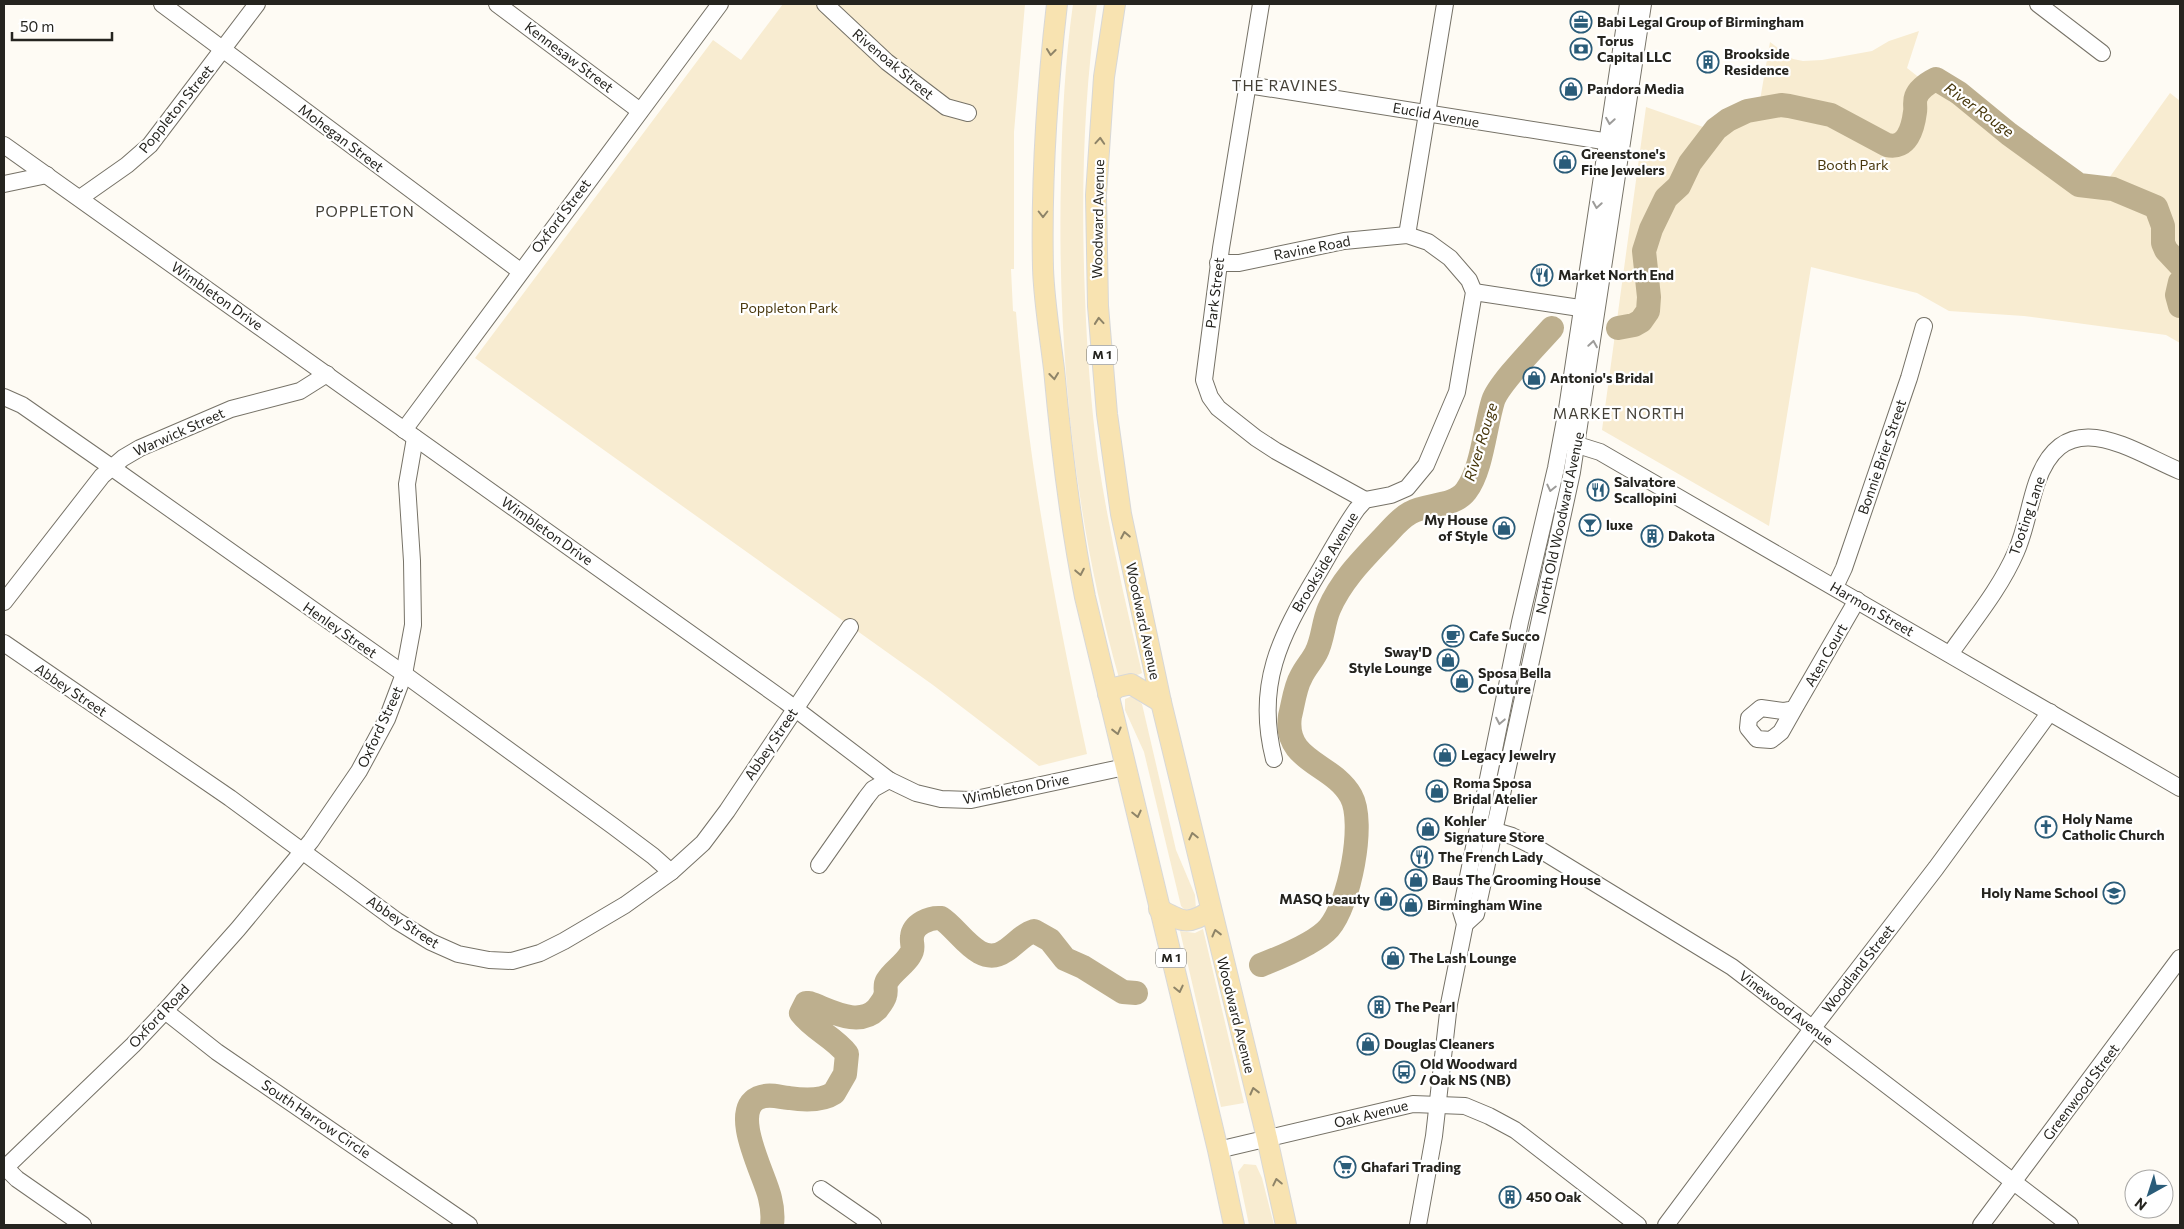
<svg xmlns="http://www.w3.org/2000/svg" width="2184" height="1229" font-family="Commissioner,sans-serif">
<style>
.green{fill:#f8ecd1}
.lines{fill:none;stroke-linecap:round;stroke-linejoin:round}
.river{stroke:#bdaf8e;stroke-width:24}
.minor-casing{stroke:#767267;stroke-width:18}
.major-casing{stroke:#d8d8d7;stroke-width:22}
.minor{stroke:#fff;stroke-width:16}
.major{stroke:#f8e3b1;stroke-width:20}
.oneway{stroke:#8e8468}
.oneway2{stroke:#9d9c9a}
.labels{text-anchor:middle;stroke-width:4.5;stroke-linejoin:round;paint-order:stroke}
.shield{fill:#fff;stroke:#666662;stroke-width:1}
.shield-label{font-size:12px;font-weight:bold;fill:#25241f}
.poi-label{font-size:14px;font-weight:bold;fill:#25241f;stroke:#fff;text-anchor:start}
.street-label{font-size:14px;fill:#25241f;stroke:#fff}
.park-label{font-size:14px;fill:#49380e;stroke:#fff}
.neighbourhood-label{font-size:15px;letter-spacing:1px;fill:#444037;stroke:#fff}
.water-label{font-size:15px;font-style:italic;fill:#453509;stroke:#fff}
</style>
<rect width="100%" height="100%" fill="#fefbf4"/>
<!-- green -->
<g class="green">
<path d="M 783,4 L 1025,4 L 1014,132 L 1014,269 L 1011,269 L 1013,311 L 1016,312 C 1028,462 1055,606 1087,754 L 1039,766 L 933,685 L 475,358 L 713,40 L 741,60 Z"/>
<path d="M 1073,4 L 1097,4 C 1083,101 1081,199 1085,297 C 1087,351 1091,405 1098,459 C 1109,531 1125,602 1142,673 C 1135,677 1127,674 1119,678 C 1073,516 1057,345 1061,177 C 1062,119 1065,61 1073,4 Z"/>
<polygon points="1919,31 1907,68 1950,102 1975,97 2034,163 2104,185 2170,93 2180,101 2180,343 2166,335 2024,316 1949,311 1917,293 1811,267 1769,526 1602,430 1646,107 1709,129 1718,119 1759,106 1770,42 1793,59 1803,61 1822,60 1872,51 1889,41"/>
<polygon points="1132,696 1142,704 1176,850 1195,895 1196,909 1188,913 1181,906 1144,752 1125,710 1125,699"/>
<polygon points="1203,929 1244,1103 1221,1107 1180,931 1195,933"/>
<polygon points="1244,1164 1256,1165 1262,1178 1274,1225 1249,1225 1238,1172"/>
</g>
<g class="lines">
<!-- river -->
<g class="river">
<polyline points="2180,282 2177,295 2180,306"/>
<path d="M 1618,328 L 1634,325 L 1641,321 L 1648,311 L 1649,297 L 1644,251 L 1651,229 L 1666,198 L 1679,186 L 1690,163 L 1716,129 L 1728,120 L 1747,111 L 1781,105 L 1789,106 L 1831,115 L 1887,145 C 1907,150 1913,128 1915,112 C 1916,108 1914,102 1916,97 C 1919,89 1928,83 1936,79 L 1959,93 L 2009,134 L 2079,185 L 2113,189 L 2156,207 L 2163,226 L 2163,243 L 2166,250 L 2180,265"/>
<path d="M 1261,965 C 1279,958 1316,943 1329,928 C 1349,905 1366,823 1351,796 C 1333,763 1283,762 1290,716 C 1293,705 1295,687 1301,677 C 1305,668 1312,661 1316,653 C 1323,640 1323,623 1329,609 C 1341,581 1362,560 1383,538 C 1391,530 1399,519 1410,513 C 1427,503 1453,508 1466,491 C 1482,470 1485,427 1493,401 C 1498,384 1538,344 1552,328"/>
<path d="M 772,1225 C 773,1217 772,1206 770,1198 C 766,1177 729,1112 758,1098 C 769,1093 778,1097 789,1098 C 802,1100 822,1101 834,1093 L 845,1074 L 847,1054 C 834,1037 814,1030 801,1013 L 806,1003 L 809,1003 C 830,1010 858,1028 877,1009 C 880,1005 884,1000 885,996 C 887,991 884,986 887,981 C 893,971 904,965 910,955 C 915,948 911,944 912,937 C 913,924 930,917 941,918 C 959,929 979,969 1005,951 C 1015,945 1023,934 1034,931 L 1050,940 L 1065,959 L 1083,967 L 1123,992 L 1136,993"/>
</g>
<!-- minor casing -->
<g class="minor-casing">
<g id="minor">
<polyline points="162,4 520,271"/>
<polyline points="497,4 640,111"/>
<polyline points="825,4 887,62 946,107 968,113"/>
<polyline points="1261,4 1221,248 1204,380 1210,397 1218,408 1256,438 1276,451 1365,500"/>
<polyline points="2038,4 2102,53"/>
<polyline points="1248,85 1616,143"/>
<polyline points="4,145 785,701 889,780 916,793 941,799 971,800 1125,767"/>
<polyline points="4,184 47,175"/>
<polyline points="80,198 127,165 150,145 257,4"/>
<polyline points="1407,235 1445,4"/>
<path d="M 1218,263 L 1239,263 L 1344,241 L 1407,235 L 1428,242 L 1450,258 L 1469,280 L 1474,292 L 1457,392 L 1426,465 L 1407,488 L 1391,495 L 1365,500 L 1357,509 C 1342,530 1330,553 1317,575 C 1280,637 1255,685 1274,759"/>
<polyline points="1474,292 1593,310"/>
<polyline points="4,397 22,405 111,467 404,674 613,826 653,856 671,872"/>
<polyline points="404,430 720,4"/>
<polyline points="1568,442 1600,452 2180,788"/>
<polyline points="1835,587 1844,568 1909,378 1924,326"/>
<polyline points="4,602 102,476 123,458 140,448 231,409 300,391 327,374"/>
<polyline points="4,643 230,798 397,921 431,942 458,954 489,960 512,961 540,953 564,941 625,905 671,872 703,843 727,811 850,627"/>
<path d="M 1950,654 C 1973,621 2000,589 2016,552 C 2026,529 2029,505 2037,482 C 2065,402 2130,450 2180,471"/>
<polyline points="1794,709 1781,732 1771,740 1757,739 1748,728 1749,718 1761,708 1783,711 1794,709 1857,600"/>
<polyline points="1485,828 1512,836 1539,849 1732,967 2070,1225"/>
<polyline points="819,865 866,798 873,789 889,780"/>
<polyline points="1465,924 1476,914 1572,472 1643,4"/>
<polyline points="165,1011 217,1052 469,1225"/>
<polyline points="1218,1150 1413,1104 1465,1106 1489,1116 1515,1130 1638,1225"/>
<polyline points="6,1168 17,1179 83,1225"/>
<polyline points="4,1169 133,1045 165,1011 238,929 311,841 359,771 387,719 404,674 413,625 412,561 407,484 415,438"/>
<polyline points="821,1189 873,1225"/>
<polyline points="1418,1225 1434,1136 1449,1004 1465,924 1461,911 1520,622 1556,468 1567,409 1628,4"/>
<polyline points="1666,1225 1812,1029 1936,868 2050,712"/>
<polyline points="1981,1225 2180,958"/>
</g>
</g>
<!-- major casing -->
<g class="major-casing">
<g id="major">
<path d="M 1057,4 C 1047,91 1041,179 1043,268 C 1044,301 1050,336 1054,369 C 1061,446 1070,522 1085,597 L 1218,1150 L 1234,1225"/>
<polyline points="1115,4 1104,77 1096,195 1098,306 1107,414 1121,514 1161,702 1267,1138 1286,1225"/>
<polyline points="1108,694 1118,687 1131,684 1161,702"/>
<path d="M 1159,909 C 1182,922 1189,926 1211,910"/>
</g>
</g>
<!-- minor -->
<use href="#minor" class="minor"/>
<!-- major -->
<use href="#major" class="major"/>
</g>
<!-- one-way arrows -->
<defs><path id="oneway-chevron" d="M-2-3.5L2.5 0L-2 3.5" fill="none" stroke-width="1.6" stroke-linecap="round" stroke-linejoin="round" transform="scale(1.25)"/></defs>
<g class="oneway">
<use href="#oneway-chevron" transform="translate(1051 52) rotate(97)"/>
<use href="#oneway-chevron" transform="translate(1100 141) rotate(-86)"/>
<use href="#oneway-chevron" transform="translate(1043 214) rotate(90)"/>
<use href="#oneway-chevron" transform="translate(1099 321) rotate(-95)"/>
<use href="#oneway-chevron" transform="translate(1054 376) rotate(84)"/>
<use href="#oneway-chevron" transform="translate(1125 535) rotate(-101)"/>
<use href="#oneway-chevron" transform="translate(1080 572) rotate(79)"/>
<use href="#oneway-chevron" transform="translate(1117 731) rotate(76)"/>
<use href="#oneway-chevron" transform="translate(1137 814) rotate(77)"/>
<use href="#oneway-chevron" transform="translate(1193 836) rotate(-103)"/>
<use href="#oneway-chevron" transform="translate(1216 933) rotate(-104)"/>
<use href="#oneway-chevron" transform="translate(1179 989) rotate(77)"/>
<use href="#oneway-chevron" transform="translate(1254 1091) rotate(-104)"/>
<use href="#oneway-chevron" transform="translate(1277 1182) rotate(-102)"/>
</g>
<g class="oneway2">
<use href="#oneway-chevron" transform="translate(1610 121) rotate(99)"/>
<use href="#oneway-chevron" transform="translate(1597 205) rotate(99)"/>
<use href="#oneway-chevron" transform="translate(1593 344) rotate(-81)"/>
<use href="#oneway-chevron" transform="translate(1551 488) rotate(103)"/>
<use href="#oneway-chevron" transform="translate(1500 721) rotate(101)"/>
</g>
<!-- icons -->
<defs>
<g id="office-ring" transform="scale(1.125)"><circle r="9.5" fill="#fff" stroke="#2a5c79" stroke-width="1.5"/><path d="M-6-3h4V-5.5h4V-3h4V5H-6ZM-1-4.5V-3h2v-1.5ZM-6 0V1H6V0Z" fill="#2a5c79"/></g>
<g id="bank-ring" transform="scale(1.125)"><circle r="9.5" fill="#fff" stroke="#2a5c79" stroke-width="1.5"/><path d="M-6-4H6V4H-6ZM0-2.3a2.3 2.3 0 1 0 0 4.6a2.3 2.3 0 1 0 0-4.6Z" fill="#2a5c79"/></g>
<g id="building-ring" transform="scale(1.125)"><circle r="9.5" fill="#fff" stroke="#2a5c79" stroke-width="1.5"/><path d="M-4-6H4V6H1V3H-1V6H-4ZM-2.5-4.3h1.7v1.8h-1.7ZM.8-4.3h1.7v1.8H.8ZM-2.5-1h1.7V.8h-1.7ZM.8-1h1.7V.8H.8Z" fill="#2a5c79"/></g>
<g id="shop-ring" transform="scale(1.125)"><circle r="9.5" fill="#fff" stroke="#2a5c79" stroke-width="1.5"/><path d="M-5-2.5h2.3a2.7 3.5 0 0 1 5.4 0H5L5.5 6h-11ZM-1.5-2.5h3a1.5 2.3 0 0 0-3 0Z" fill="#2a5c79"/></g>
<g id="restaurant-ring" transform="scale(1.125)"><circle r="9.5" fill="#fff" stroke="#2a5c79" stroke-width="1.5"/><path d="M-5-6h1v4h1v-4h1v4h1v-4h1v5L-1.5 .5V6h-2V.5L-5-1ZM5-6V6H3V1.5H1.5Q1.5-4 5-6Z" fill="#2a5c79"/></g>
<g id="bar-ring" transform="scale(1.125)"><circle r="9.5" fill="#fff" stroke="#2a5c79" stroke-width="1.5"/><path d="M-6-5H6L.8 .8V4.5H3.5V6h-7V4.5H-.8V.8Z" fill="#2a5c79"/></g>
<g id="cafe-ring" transform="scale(1.125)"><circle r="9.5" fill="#fff" stroke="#2a5c79" stroke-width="1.5"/><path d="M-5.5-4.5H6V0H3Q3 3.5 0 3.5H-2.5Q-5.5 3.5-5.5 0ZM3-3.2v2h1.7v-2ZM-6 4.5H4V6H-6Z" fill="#2a5c79"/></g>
<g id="church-ring" transform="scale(1.125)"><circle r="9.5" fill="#fff" stroke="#2a5c79" stroke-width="1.5"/><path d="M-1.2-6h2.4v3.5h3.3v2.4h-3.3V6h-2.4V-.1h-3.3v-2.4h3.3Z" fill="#2a5c79"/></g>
<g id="school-ring" transform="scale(1.125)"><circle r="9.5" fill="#fff" stroke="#2a5c79" stroke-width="1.5"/><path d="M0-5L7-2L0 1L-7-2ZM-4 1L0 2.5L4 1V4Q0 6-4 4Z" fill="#2a5c79"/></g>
<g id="bus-ring" transform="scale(1.125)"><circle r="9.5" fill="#fff" stroke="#2a5c79" stroke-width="1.5"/><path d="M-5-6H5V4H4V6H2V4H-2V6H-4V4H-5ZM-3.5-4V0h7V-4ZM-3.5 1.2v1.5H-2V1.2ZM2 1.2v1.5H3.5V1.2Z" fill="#2a5c79"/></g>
<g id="supermarket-ring" transform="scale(1.125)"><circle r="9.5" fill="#fff" stroke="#2a5c79" stroke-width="1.5"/><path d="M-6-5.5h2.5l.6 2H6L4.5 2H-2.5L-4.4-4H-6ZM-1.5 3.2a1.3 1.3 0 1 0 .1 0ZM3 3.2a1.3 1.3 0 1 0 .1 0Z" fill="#2a5c79"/></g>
</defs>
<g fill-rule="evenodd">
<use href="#office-ring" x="1581" y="22"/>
<use href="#bank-ring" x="1581" y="49"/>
<use href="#building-ring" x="1708" y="62"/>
<use href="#shop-ring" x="1571" y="89"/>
<use href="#shop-ring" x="1565" y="162"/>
<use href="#restaurant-ring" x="1542" y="275"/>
<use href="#shop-ring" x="1534" y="378"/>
<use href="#restaurant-ring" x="1598" y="490"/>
<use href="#bar-ring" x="1590" y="525"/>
<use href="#shop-ring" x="1504" y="528"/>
<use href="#building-ring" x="1652" y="536"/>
<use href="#cafe-ring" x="1453" y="636"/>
<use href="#shop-ring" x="1448" y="660"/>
<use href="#shop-ring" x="1462" y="681"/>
<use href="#shop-ring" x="1445" y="755"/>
<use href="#shop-ring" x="1437" y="791"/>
<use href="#church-ring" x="2046" y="827"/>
<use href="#shop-ring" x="1428" y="829"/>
<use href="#restaurant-ring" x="1422" y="857"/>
<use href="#shop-ring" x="1416" y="880"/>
<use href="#school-ring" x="2114" y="893"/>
<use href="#shop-ring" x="1386" y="899"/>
<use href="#shop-ring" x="1411" y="905"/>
<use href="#shop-ring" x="1393" y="958"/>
<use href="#building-ring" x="1379" y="1007"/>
<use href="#shop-ring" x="1368" y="1044"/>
<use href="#bus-ring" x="1404" y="1072"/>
<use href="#supermarket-ring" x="1345" y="1167"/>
<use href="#building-ring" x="1510" y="1197"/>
</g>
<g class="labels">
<!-- shield labels -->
<g class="shield">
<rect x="1087" y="345.5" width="30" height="19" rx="4"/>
<rect x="1156" y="948.5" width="30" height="19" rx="4"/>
</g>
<g class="shield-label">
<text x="1102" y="359">M 1</text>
<text x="1171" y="962">M 1</text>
</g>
<!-- poi labels -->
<g class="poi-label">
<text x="1597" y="27">Babi Legal Group of Birmingham</text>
<text x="1597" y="46">Torus<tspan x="1597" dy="16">Capital LLC</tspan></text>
<text x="1724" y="59">Brookside<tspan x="1724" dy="16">Residence</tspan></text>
<text x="1587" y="94">Pandora Media</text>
<text x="1581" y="159">Greenstone's<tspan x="1581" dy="16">Fine Jewelers</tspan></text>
<text x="1558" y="280">Market North End</text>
<text x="1550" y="383">Antonio's Bridal</text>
<text x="1614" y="487">Salvatore<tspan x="1614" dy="16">Scallopini</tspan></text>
<text x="1488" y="525" text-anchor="end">My House<tspan x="1488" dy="16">of Style</tspan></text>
<text x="1606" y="530">luxe</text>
<text x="1668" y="541">Dakota</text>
<text x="1469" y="641">Cafe Succo</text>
<text x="1432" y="657" text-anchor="end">Sway'D<tspan x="1432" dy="16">Style Lounge</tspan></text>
<text x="1478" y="678">Sposa Bella<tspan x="1478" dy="16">Couture</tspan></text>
<text x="1461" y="760">Legacy Jewelry</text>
<text x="1453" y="788">Roma Sposa<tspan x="1453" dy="16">Bridal Atelier</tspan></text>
<text x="2062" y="824">Holy Name<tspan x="2062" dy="16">Catholic Church</tspan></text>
<text x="1444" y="826">Kohler<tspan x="1444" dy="16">Signature Store</tspan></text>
<text x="1438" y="862">The French Lady</text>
<text x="1432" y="885">Baus The Grooming House</text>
<text x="2098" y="898" text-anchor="end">Holy Name School</text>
<text x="1370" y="904" text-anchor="end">MASQ beauty</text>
<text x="1427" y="910">Birmingham Wine</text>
<text x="1409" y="963">The Lash Lounge</text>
<text x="1395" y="1012">The Pearl</text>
<text x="1384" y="1049">Douglas Cleaners</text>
<text x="1420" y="1069">Old Woodward<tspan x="1420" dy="16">/ Oak NS (NB)</tspan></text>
<text x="1361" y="1172">Ghafari Trading</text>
<text x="1526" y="1202">450 Oak</text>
</g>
<!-- street labels -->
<g class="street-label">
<text transform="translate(569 57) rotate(37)" y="5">Kennesaw Street</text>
<text transform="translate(893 64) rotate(40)" y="5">Rivenoak Street</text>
<text transform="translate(176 109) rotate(-51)" y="5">Poppleton Street</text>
<text transform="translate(1436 115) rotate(10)" y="5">Euclid Avenue</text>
<text transform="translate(341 138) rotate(37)" y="5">Mohegan Street</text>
<text transform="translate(561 216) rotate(-53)" y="5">Oxford Street</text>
<text transform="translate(1098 219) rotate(-89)" y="5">Woodward Avenue</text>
<text transform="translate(1312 248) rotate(-11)" y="5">Ravine Road</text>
<text transform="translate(1215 293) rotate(-83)" y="5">Park Street</text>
<text transform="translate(217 296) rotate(35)" y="5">Wimbleton Drive</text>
<text transform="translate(179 432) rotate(-24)" y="5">Warwick Street</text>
<text transform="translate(1882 457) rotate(-71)" y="5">Bonnie Brier Street</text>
<text transform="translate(2027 516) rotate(-71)" y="5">Tooting Lane</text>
<text transform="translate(1560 523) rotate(-78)" y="5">North Old Woodward Avenue</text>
<text transform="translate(547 531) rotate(35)" y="5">Wimbleton Drive</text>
<text transform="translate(1325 562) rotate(-59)" y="5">Brookside Avenue</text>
<text transform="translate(1872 609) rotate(30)" y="5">Harmon Street</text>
<text transform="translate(1143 621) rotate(78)" y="5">Woodward Avenue</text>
<text transform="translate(340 630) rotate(35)" y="5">Henley Street</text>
<text transform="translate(1826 655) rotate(-60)" y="5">Aten Court</text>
<text transform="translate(71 690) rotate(34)" y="5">Abbey Street</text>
<text transform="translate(380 727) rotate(-65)" y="5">Oxford Street</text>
<text transform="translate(771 744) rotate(-56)" y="5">Abbey Street</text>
<text transform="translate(1016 789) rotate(-11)" y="5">Wimbleton Drive</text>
<text transform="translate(403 922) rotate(33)" y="5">Abbey Street</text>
<text transform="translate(1858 969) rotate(-52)" y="5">Woodland Street</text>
<text transform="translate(1786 1008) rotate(37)" y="5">Vinewood Avenue</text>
<text transform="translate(1236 1015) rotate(76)" y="5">Woodward Avenue</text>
<text transform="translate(159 1016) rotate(-47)" y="5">Oxford Road</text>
<text transform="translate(2081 1092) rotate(-53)" y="5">Greenwood Street</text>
<text transform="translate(1371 1114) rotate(-14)" y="5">Oak Avenue</text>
<text transform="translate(316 1119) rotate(34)" y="5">South Harrow Circle</text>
</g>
<!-- park labels -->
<g class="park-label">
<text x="1853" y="170">Booth Park</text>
<text x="789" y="313">Poppleton Park</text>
</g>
<!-- neighbourhood labels -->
<g class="neighbourhood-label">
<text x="1285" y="91">THE RAVINES</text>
<text x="365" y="217">POPPLETON</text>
<text x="1619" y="419">MARKET NORTH</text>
</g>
<!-- water labels -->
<g class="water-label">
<text transform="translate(1979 110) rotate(36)" y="5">River Rouge</text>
<text transform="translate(1481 442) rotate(-73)" y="5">River Rouge</text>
</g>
</g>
<!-- border -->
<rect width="2184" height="1229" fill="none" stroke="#25241f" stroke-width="10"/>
<!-- north arrow -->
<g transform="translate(2149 1194) rotate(219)"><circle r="24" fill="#ffffff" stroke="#a8a7a5"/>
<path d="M0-4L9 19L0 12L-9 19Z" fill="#2a5c79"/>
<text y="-8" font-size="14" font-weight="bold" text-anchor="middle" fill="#25241f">N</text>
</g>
<!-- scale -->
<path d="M12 32v8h100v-8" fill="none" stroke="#25241f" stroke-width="2.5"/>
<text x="20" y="32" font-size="15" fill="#25241f" stroke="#ffffff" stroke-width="4" paint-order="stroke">50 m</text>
</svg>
